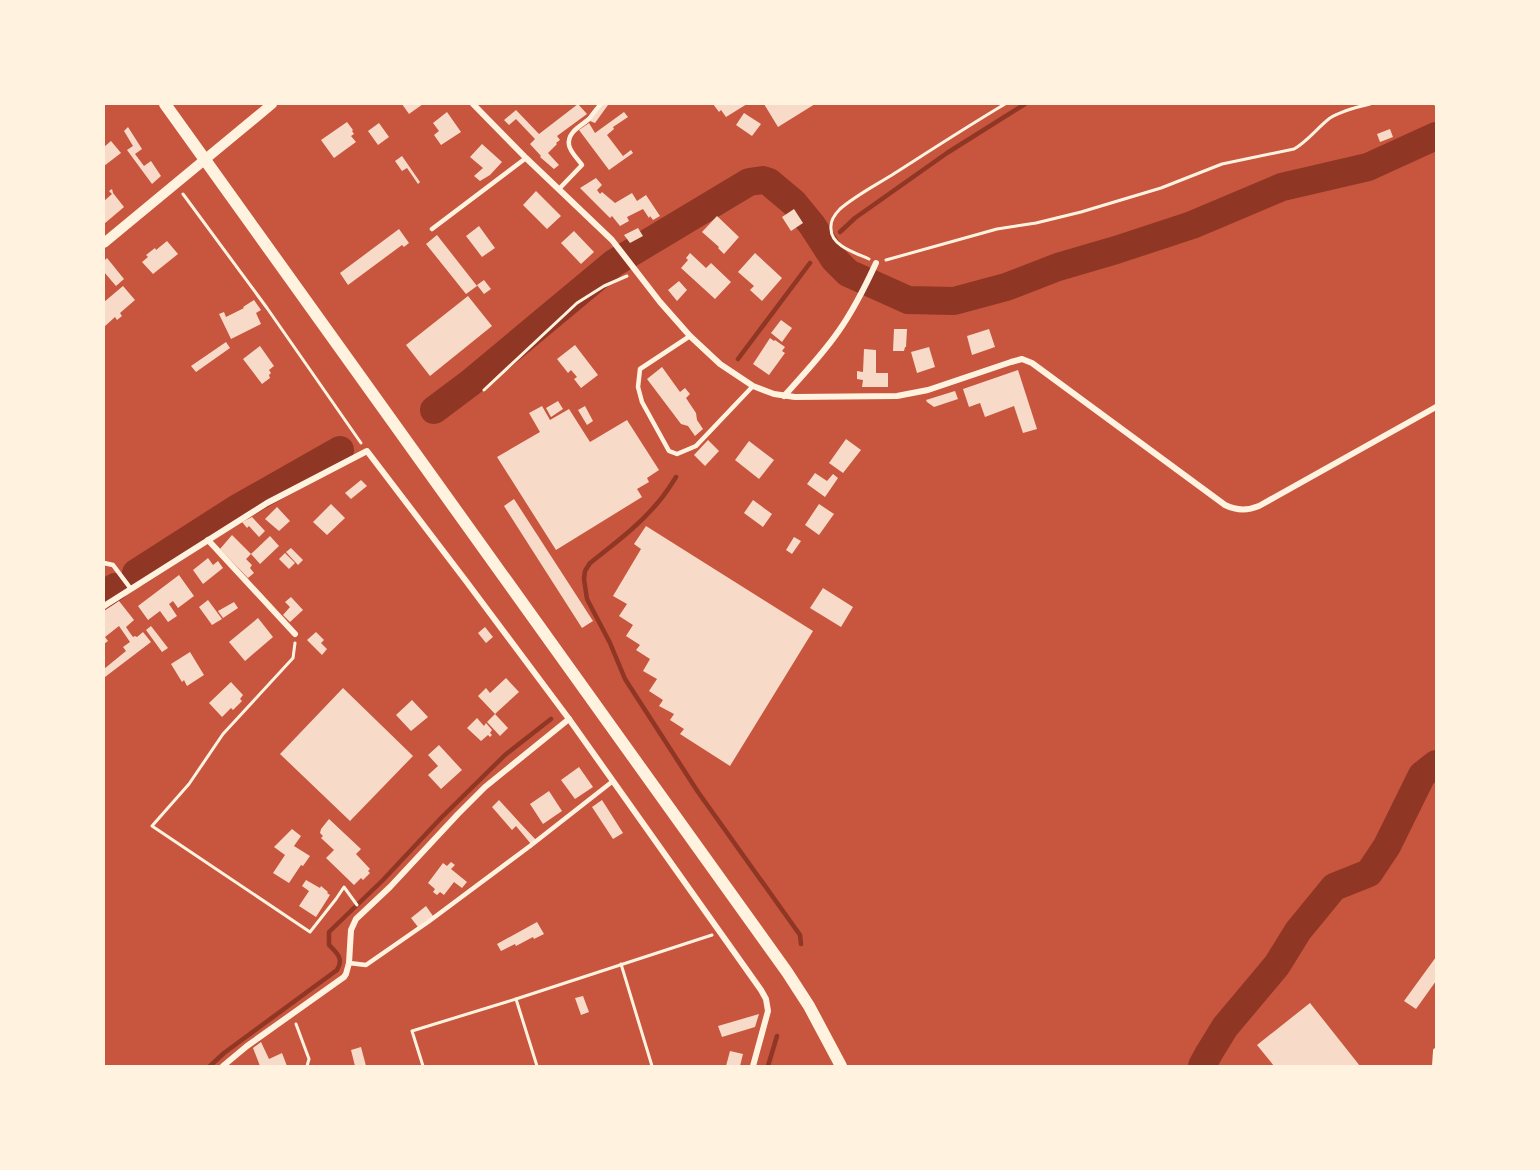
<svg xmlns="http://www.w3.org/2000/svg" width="1540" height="1170" font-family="Manrope,sans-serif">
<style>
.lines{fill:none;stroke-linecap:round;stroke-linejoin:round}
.stream{stroke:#8f3625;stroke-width:4.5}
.river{stroke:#8f3625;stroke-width:28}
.building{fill:#f7dbc8}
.path{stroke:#fff3e0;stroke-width:3}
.service{stroke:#fff3e0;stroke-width:4.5}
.minor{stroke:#fff3e0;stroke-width:6}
.tertiary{stroke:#fff3e0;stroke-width:10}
.secondary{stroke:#fff3e0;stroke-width:12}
</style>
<rect width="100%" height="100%" fill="#c8553d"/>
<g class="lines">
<!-- stream -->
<g class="stream">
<polyline points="840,232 855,218 947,153 1025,104"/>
<polyline points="738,359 810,263"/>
<path d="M 676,477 C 671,485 666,493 660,500 C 640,525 614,544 590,563 L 585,571 L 584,579 L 587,599 L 610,643 L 625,679 L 698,792 L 800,935 L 801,944"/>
<path d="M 210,1066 L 224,1053 L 337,970 C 344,959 337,953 329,945 L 329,932 L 383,880 L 441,818 L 505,755 L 551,719"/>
<polyline points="768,1066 777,1036"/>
</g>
<!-- river -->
<g class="river">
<polyline points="434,410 470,383 614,263 749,182 763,180 769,182 794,203 812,225 834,259 848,273 908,300 954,301 1006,287 1058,267 1116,250 1192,225 1282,187 1368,167 1436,136"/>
<polyline points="136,573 236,509 340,450"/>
<polyline points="104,594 115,587"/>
<polyline points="1202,1066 1209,1053 1225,1027 1277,965 1298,931 1334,887 1369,873 1387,846 1422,775 1436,764"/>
</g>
</g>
<!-- building -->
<g class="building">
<polygon points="402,104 423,104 409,114"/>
<polygon points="578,104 587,114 557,136 560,140 556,143 557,144 548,153 559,165 554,169 540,157 541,156 530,144 535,139 516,119 509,125 504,120 516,110 539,134"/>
<polygon points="602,104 606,104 608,105 595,123 590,121"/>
<polygon points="713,104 747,104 726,117 721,110 719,112"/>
<polygon points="764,104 815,104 778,127"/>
<polygon points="447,112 461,132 441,145 434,135 439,131 433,123"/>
<polygon points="624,112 628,117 613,127 614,129 607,135 623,156 631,150 633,153 609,170 579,130 589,123 595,133"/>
<polygon points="744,113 761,124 752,136 736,125"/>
<polygon points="347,122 353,130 352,131 354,134 351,136 356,142 334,158 321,140"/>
<polygon points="379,123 389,137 378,145 368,131"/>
<polygon points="128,127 142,149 135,154 144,166 151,161 161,176 152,184 127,150 133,146 124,131"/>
<polygon points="1390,129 1393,137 1380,142 1377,134"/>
<polygon points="111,141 121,153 104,166 104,147"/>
<polygon points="482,144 502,162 490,175 480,181 474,176 483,168 470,157"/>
<polygon points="402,156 420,182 418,184 407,168 402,171 395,161"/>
<polygon points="596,178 602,185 597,190 600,194 602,192 615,203 632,193 637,201 646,195 660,216 653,220 650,216 649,218 643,209 627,217 629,221 620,226 612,216 610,218 580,188"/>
<polygon points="112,189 113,193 124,207 104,224 104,201 112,194 109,191"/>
<polygon points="536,191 561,216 547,229 523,205"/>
<polygon points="794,209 803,223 791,231 782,217"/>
<polygon points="717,216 739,237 724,254 718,248 719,247 702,232"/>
<polygon points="479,226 495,248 482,257 466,236"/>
<polygon points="638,228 643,236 630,243 624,235"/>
<polygon points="399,229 409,243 404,247 402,245 348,285 340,273"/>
<polygon points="574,231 594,252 581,264 561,243"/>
<polygon points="437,235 477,286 466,294 426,244"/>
<polygon points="167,241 178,254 153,274 142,262 148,257 146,255 155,248 156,250"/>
<polygon points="690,253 706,268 711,263 731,282 715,299 681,268 688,260 686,258"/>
<polygon points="755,253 782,278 762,301 750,290 754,286 738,272"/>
<polygon points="107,258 124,279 116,286 104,272 104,261"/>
<polygon points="484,280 491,289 484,294 477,285"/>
<polygon points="679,281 687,290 677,301 668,290"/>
<polygon points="123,286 135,300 120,313 122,316 117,320 115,317 104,327 104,302"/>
<polygon points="468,296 492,326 430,376 406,345"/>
<polygon points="254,300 261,310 256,313 261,324 231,339 219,314 224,312 226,317 244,308 243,307"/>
<polygon points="781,320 792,328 782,342 771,333"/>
<polygon points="894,329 907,329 906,347 905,347 904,351 893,351"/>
<polygon points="989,329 995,347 972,355 967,336"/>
<polygon points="770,338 774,341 775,340 785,347 782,351 785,353 769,375 753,364"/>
<polygon points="226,342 230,348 196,372 191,366"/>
<polygon points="575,345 598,375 581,388 574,379 577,377 571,370 568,373 557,359"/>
<polygon points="260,346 274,366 269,370 271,373 269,375 270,378 262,384 243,359"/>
<polygon points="929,347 935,367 917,373 911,352"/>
<polygon points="864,349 876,350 876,373 888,373 888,387 862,387 863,380 857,379 857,371 863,372"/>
<polygon points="662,367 680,392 685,388 690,394 686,398 696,413 697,420 703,429 695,436 688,426 681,424 647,379"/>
<polygon points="1018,370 1037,429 1023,433 1014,406 985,417 980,403 969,407 963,389"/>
<polygon points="955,391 958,399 934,407 927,402 926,400"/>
<polygon points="558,401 563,409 551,417 546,408"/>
<polygon points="542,406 550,420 569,409 590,442 627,420 659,470 647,478 649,482 637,489 642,497 556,550 497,457 540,432 529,413"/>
<polygon points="585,406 593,421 587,425 578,410"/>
<polygon points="846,439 861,450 843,473 829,463"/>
<polygon points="708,440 719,451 705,466 694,455"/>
<polygon points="749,441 774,460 759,479 735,460"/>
<polygon points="815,473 827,481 833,474 838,478 825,497 807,484"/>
<polygon points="361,480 367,486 351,499 345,493"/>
<polygon points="514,499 593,621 582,628 504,506"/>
<polygon points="753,500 772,514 763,527 744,513"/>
<polygon points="331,504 345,518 327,535 313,522"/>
<polygon points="819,504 834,514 819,535 805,525"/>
<polygon points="277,507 290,521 279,531 265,519"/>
<polygon points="252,517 265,531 259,537 249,526 247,528 242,522"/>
<polygon points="646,526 813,631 730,766 680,734 684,729 670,720 674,714 659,706 663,700 649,691 657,679 643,671 650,659 636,650 640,645 626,636 633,625 619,616 627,604 613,596 641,549 634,544"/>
<polygon points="232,535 251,554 246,559 252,565 250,568 254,573 248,578 220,549"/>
<polygon points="270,536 279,546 260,564 251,554"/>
<polygon points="794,537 801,541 792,554 786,550"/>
<polygon points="291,548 303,560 298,565 286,552"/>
<polygon points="285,553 295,563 289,569 279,559"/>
<polygon points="208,558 213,565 218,561 223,568 203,584 193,570"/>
<polygon points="179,575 194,596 178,608 173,601 169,604 177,616 168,622 160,611 148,620 138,606"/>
<polygon points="823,588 853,607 841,627 810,608"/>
<polygon points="291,597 303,610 290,622 283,615 290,607 285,602"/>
<polygon points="208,600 222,619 212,625 199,607"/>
<polygon points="119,601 134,620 126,627 130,633 133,637 135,636 137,637 143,632 151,642 105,677 104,674 104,669 126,651 123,647 130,642 119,626 105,637 108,641 104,644 104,611"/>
<polygon points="234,602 238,608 223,618 218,611"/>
<polygon points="258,618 273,637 245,661 229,642"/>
<polygon points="151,626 168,648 162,652 146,630"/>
<polygon points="485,627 493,637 486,643 478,633"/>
<polygon points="316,632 324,640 321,643 327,649 322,655 307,640"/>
<polygon points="190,652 204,675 187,686 184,680 182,682 171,664"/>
<polygon points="506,678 519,692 495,714 478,696 486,688 490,693"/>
<polygon points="231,682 243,695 240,699 242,701 233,710 231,708 222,717 209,703"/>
<polygon points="343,688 413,756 350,821 280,754"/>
<polygon points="412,700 428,717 411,731 396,715"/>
<polygon points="495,714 508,728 500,736 487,722"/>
<polygon points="477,718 484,726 486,723 492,730 490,733 492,735 490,737 488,735 481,741 467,728"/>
<polygon points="439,745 462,770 441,789 428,775 438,766 428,755"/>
<polygon points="579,767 593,787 575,799 561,780"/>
<polygon points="549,791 562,811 543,824 530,804"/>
<polygon points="499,800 520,823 536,840 531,844 516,826 512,830 492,807"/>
<polygon points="602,800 623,833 613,839 592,807"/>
<polygon points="329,819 361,849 356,854 370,869 368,871 370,873 363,880 361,878 354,885 326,858 334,850 321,838 323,836 320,833 321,829"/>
<polygon points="292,829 301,836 294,846 310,856 303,866 301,865 289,883 273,873 285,855 274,847"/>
<polygon points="451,862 455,865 451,869 467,882 462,888 454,882 444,895 440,892 437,895 433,892 435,889 428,883 443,863 447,866"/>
<polygon points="306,880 320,888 321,886 328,892 327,893 330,895 316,917 299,906 309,891 302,886"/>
<polygon points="426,906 433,916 418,927 411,918"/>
<polygon points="537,922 544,934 534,939 533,937 516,946 515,944 501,951 497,944"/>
<polygon points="1436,957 1436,981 1416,1009 1404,1001"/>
<polygon points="583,996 589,1012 581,1015 575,998"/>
<polygon points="1310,1003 1360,1066 1274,1066 1257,1045"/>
<polygon points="759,1014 755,1027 722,1037 718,1026"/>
<polygon points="261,1042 269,1059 282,1053 287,1066 260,1066 253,1048"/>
<polygon points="361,1047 366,1066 355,1066 351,1050"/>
<polygon points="730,1051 743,1054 740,1066 726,1066"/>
</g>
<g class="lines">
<!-- path -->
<g class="path">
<polyline points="1435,104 1436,104"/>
<polyline points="183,194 267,308 361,443"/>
<path d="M 869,259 C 856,253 831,246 831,229 C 830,221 835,214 840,209 C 856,195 878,184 895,173 C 931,150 968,126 1005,104"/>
<path d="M 886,260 L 997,229 L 1036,223 L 1081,212 L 1161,188 L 1222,164 L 1294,149 C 1308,141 1317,128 1330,118 C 1341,111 1357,107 1370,104"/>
<polyline points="484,390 577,303 604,286 627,276"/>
<polyline points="295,643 293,658 223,734 189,784 152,826 310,932 336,899 344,887 357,905"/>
<polyline points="621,964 652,1066"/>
<polyline points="296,1024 309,1059 307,1066"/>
<polyline points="423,1066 412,1031 516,999"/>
<polyline points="537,1066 516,999 712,935"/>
</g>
<!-- service -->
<g class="service">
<path d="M 559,189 L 582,165 C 578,159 570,152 569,145 C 567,132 581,126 589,119 C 593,114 597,108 601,104"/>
<polyline points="432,229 526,158"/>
<polyline points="690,336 640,369 638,387 642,402 669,451 677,454 696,446 753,386"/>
<polyline points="104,563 113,565 131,589"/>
<polyline points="349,963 366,965 428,922 530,846 613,781"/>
</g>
<!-- minor -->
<g class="minor">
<path d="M 473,104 L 526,158 L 612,240 L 660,302 L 690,336 L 720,364 L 753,386 L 774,394 L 795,397 L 897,396 L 928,390 L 1011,362 L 1022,359 L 1032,363 L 1225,505 C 1237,511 1247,511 1259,506 L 1436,407"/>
<path d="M 784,396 C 803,375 822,355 838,332 C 853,311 865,287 876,263"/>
<polyline points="208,540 295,634"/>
<polyline points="104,606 267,503 367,451 466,581 569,719 761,990 766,999 768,1011 753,1066"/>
<polyline points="223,1066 247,1046 344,977 346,974 349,963 351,930 356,919 390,887 458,814 485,787 569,719"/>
<polyline points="1435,1066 1436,1051"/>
</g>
<!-- tertiary -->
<polyline class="tertiary" points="104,243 272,104"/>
<!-- secondary -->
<polyline class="secondary" points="165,104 787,972 809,1006 841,1066"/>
</g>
<!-- border -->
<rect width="1540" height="1170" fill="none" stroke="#fff3e0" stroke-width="210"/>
</svg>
